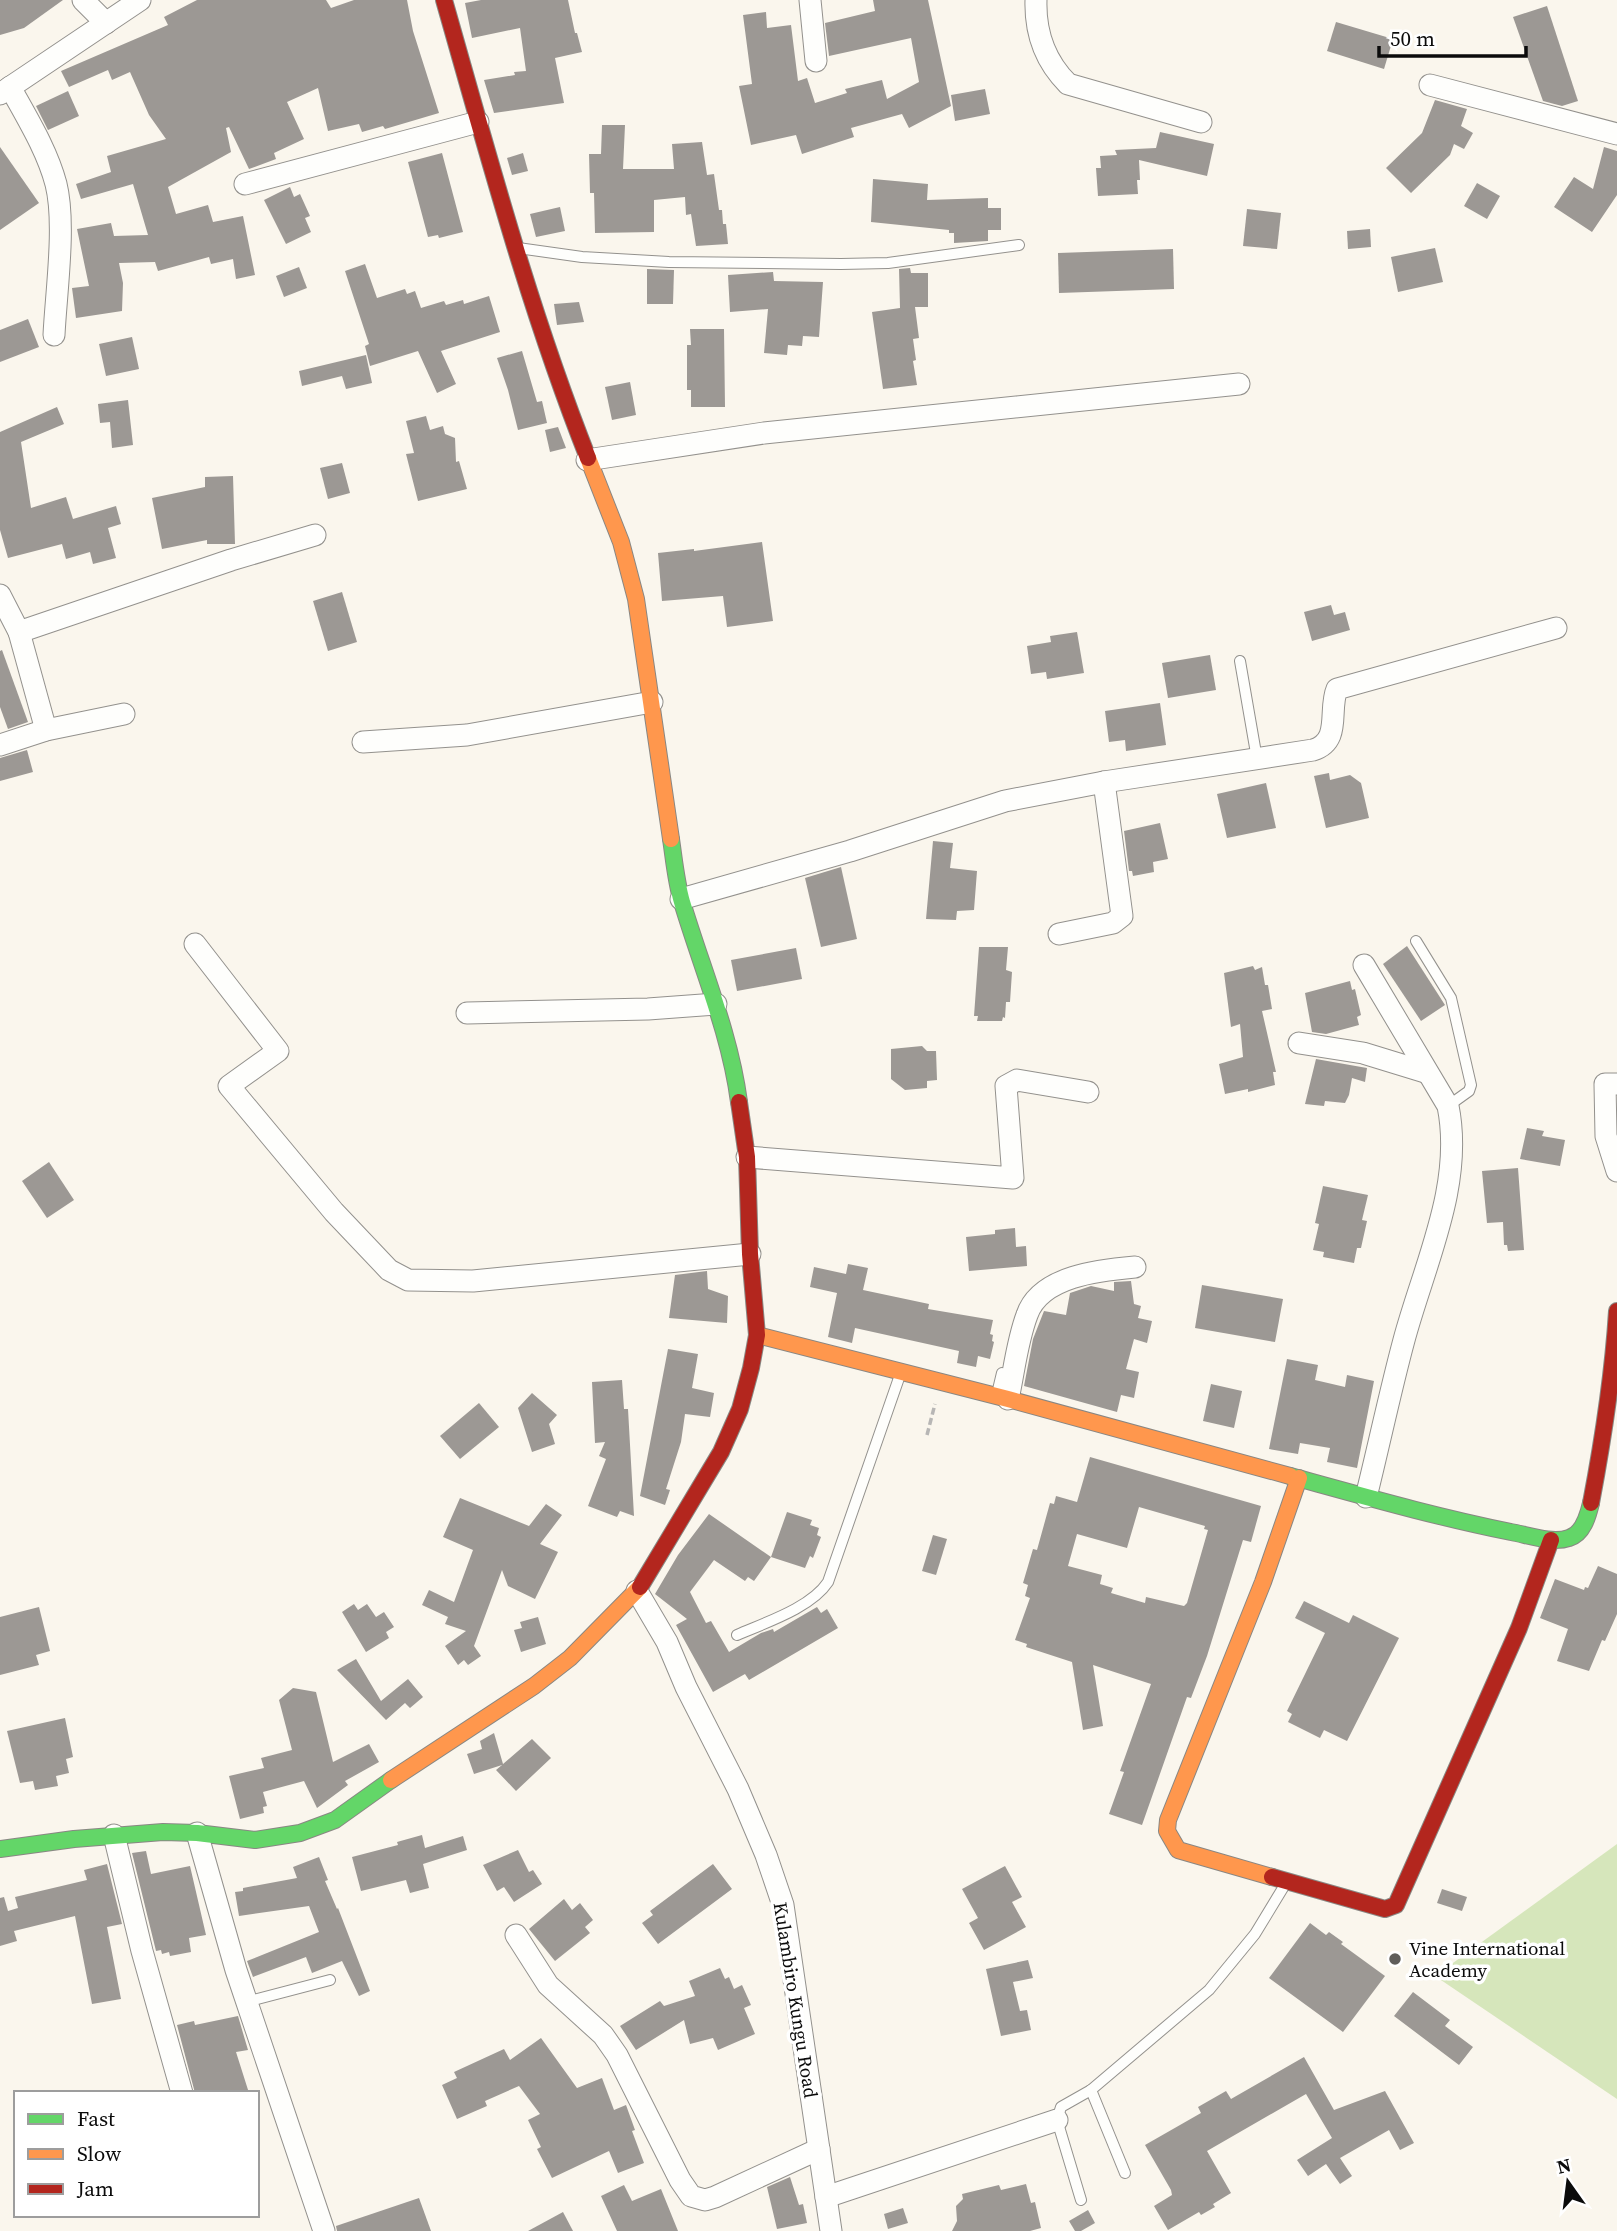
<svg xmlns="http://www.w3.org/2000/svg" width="1617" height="2231" font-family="'Source Serif 4',serif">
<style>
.forest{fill:#d6e6bb}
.building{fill:#9c9894;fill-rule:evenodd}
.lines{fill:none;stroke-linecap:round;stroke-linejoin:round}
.lane-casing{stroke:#93918d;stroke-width:12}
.street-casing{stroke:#93918d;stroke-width:23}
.fast-casing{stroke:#898783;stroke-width:18}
.slow-casing{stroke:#898783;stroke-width:18}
.jam-casing{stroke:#898783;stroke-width:18}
.path{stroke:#b7b6b5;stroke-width:3.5;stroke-dasharray:7 3.5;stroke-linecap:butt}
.lane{stroke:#fefefc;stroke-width:10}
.street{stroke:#fefefc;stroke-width:21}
.fast{stroke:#63d668;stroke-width:16}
.slow{stroke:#ff974d;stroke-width:16}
.jam{stroke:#b3261e;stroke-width:16}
.poi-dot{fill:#5f5d5a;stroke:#fff;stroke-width:2.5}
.labels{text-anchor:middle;stroke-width:7;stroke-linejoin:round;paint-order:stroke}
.poi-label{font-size:19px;fill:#0b0b0b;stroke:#fff;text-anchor:start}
.street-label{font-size:19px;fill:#0b0b0b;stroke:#fff}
</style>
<rect width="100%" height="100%" fill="#faf6ed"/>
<!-- forest -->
<polygon class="forest" points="1617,1844 1617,2099 1435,1976"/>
<!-- building -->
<g class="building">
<polygon points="0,0 63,0 24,28 0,35"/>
<polygon points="197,0 326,0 331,8 354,0 407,0 413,31 439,113 385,129 383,126 362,132 359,124 328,131 318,88 287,102 304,139 274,153 276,159 249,169 229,127 226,128 231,152 168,187 176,214 208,205 213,222 243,216 255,275 236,279 233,259 211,264 209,257 158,271 155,262 119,263 123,283 122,311 76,318 72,288 89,286 77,229 111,223 114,236 148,235 133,184 81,199 76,184 111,172 107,156 166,139 149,115 130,72 112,80 108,70 69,87 61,71 168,25 164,17"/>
<polygon points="481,0 568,0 575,33 577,33 582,52 555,58 564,103 494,113 484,80 515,75 514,72 526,71 520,28 472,38 465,3"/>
<polygon points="873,0 928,0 951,106 909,128 902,114 851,128 854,137 802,154 796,135 751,145 739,86 752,84 743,15 766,12 767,28 791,25 798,81 807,78 815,103 847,93 845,89 882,80 887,99 919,82 911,38 829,56 825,23 875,11"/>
<polygon points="1547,6 1578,101 1562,106 1543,101 1513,17"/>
<polygon points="1336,22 1393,39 1384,69 1327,51"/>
<polygon points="985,89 990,114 955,121 951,95"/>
<polygon points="68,91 79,116 48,130 36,106"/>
<polygon points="1435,100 1467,109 1461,126 1473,133 1464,149 1454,144 1450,155 1411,193 1386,168 1422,133"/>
<polygon points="602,125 625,125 623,169 674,169 672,144 702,142 707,175 714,174 719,210 722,210 723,224 726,224 728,244 696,246 691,214 686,215 685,197 654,200 654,232 595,233 594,193 590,193 589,154 601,154"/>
<polygon points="1160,132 1214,144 1207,176 1139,160 1140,180 1137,180 1138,194 1098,196 1096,168 1101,168 1100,156 1117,155 1115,150 1156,148"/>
<polygon points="0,147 39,203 0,230"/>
<polygon points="1604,147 1617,151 1617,195 1592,232 1554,207 1574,177 1593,189"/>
<polygon points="442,153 463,232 439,238 438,235 428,237 408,162"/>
<polygon points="523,153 528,171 512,175 507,158"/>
<polygon points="873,179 928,184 927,200 988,198 988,208 1001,208 1001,230 988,230 988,241 954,243 954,233 949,233 949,230 871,222"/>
<polygon points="1477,183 1500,196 1487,219 1464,206"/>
<polygon points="290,187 294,197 300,194 310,216 305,218 311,232 286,244 264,200"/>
<polygon points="560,207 565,231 536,237 530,214"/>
<polygon points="1247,209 1281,213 1277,249 1243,246"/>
<polygon points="1370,229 1371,247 1348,249 1347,231"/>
<polygon points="1435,248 1443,282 1398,292 1391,257"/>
<polygon points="1173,249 1174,289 1059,293 1058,253"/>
<polygon points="365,264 377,298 405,289 407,294 415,291 421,308 444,301 446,305 463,300 464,304 489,296 500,332 441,351 456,384 437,393 418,351 370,366 365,346 369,344 345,271"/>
<polygon points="299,267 307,288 284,297 276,276"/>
<polygon points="910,268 911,273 928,273 928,307 915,307 919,338 913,339 916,360 913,361 917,385 883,389 872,312 900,308 899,269"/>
<polygon points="647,269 674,270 673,304 647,304"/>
<polygon points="773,272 774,281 823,282 819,337 803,336 802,346 788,345 787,355 764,353 768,309 730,312 728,275"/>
<polygon points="579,302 584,322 557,325 554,304"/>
<polygon points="28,319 39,347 0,362 0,330"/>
<polygon points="690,329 724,329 725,407 691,407 691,390 687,390 687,345 691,345"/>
<polygon points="132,337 139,369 106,376 99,344"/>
<polygon points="522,351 537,402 542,401 547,423 518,430 508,390 497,358"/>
<polygon points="366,355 372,383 346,389 342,376 302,386 299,371"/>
<polygon points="630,382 636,415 612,420 605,387"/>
<polygon points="128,400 133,445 112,448 110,422 100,423 98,404"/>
<polygon points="57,407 64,424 21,442 31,508 66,497 73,519 116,506 121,524 108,528 116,558 93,564 90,552 66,559 62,544 8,558 0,530 0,432"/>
<polygon points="426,416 430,430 443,426 445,434 455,438 456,462 459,461 467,489 418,501 406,454 414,453 406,421"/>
<polygon points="558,427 566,448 550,452 545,430"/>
<polygon points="342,463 350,493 328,499 320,468"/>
<polygon points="233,476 235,544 207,544 207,540 162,549 152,498 205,487 205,477"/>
<polygon points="762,542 773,621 727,627 723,596 662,601 658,553 694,549 694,551"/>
<polygon points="342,592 357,642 328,651 313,601"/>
<polygon points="1331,605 1334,615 1345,612 1350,630 1312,641 1304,612"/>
<polygon points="1077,632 1084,673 1047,679 1046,672 1031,674 1027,646 1051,642 1050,636"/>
<polygon points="2,650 28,722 8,729 0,707 0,651"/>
<polygon points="1210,655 1216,690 1168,698 1162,663"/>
<polygon points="1160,703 1166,745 1126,751 1125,740 1109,742 1105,711"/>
<polygon points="27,750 33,772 0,781 0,758"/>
<polygon points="1329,773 1330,780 1350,775 1361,783 1369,818 1326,828 1314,776"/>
<polygon points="1266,783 1276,828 1227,838 1217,794"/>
<polygon points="1160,823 1168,859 1153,862 1154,872 1133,876 1132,871 1129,871 1124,831"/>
<polygon points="933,841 953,843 950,868 977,871 974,910 957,911 956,920 926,919"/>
<polygon points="841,867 857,939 821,947 805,878"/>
<polygon points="1407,946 1445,1005 1421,1021 1383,964"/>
<polygon points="979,947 1008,947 1006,970 1012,972 1010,1002 1006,1002 1005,1018 1003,1017 1002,1021 977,1021 978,1016 974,1016"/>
<polygon points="796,948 802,979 737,991 731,960"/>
<polygon points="1253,966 1255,970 1262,967 1265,985 1268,985 1272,1009 1262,1011 1276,1072 1273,1072 1275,1085 1248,1092 1248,1089 1225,1094 1219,1064 1243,1057 1240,1024 1231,1027 1224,973"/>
<polygon points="1350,981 1352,990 1355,989 1361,1015 1357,1017 1359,1025 1326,1034 1312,1032 1305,993"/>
<polygon points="922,1046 927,1051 936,1051 937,1080 927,1081 927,1088 905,1090 891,1079 891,1049"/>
<polygon points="1316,1059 1367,1068 1365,1082 1352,1078 1349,1095 1345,1103 1325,1101 1324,1106 1305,1104"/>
<polygon points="1527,1128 1544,1131 1542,1136 1565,1140 1560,1166 1520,1159"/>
<polygon points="49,1162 74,1200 47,1218 22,1181"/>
<polygon points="1518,1168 1524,1250 1508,1251 1507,1245 1504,1245 1503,1222 1487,1223 1482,1171"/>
<polygon points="1323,1186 1368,1195 1362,1220 1367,1221 1361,1248 1357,1248 1354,1263 1323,1257 1324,1252 1313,1250 1319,1224 1315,1223"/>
<polygon points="1015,1228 1016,1247 1026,1246 1027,1266 969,1271 966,1237 995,1234 995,1230"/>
<polygon points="848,1264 868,1268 863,1290 929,1304 928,1309 993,1320 990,1334 993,1335 992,1341 994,1342 990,1359 978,1356 976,1367 957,1363 959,1351 855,1328 852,1343 828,1337 837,1293 810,1287 814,1267 846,1274"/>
<polygon points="707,1271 708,1289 728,1296 727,1323 669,1318 675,1275"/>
<polygon points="1131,1281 1134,1304 1141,1306 1138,1318 1152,1321 1147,1343 1134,1339 1126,1369 1139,1372 1134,1398 1121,1395 1117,1412 1024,1386 1033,1339 1044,1311 1066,1315 1070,1293 1091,1286 1114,1291 1114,1282"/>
<polygon points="1202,1285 1283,1299 1275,1342 1195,1328"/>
<polygon points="668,1349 698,1354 692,1388 714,1393 710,1417 685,1414 681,1442 666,1489 670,1490 665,1505 640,1496"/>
<polygon points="1287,1359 1318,1365 1315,1380 1345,1387 1347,1375 1374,1381 1357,1468 1327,1462 1330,1448 1300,1443 1298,1454 1269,1449"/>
<polygon points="622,1380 624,1409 628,1409 634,1516 620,1511 617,1517 588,1506 606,1459 599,1456 605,1442 595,1443 592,1382"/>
<polygon points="1211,1384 1242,1391 1234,1428 1203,1421"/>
<polygon points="532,1393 557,1415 549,1424 555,1444 532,1452 518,1408"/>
<polygon points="479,1403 499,1427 460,1459 440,1436"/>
<path d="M 1090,1457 L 1261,1506 L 1251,1542 L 1243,1540 L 1207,1656 L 1191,1698 L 1187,1697 L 1142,1825 L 1109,1814 L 1124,1772 L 1120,1771 L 1151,1684 L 1093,1665 L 1103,1726 L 1083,1730 L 1072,1662 L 1026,1647 L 1027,1644 L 1015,1640 L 1030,1598 L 1025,1596 L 1028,1585 L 1023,1583 L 1033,1549 L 1037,1550 L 1050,1503 L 1054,1504 L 1056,1496 L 1077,1502 ZM 1139,1507 L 1205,1526 L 1204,1529 L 1208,1530 L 1187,1603 L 1184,1606 L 1146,1597 L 1145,1603 L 1111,1593 L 1113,1588 L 1100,1584 L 1102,1575 L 1068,1566 L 1077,1534 L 1127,1548 Z"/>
<polygon points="460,1498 529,1526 546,1504 562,1515 540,1544 558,1552 535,1599 508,1586 502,1570 474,1646 481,1656 468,1665 464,1660 458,1665 445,1646 466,1631 445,1624 448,1617 422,1605 429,1590 454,1602 473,1550 443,1537"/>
<polygon points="787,1512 812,1520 810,1525 819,1528 817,1535 821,1537 813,1558 810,1556 805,1568 771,1557 754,1581 748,1577 745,1581 714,1560 690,1592 706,1623 711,1621 729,1652 761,1633 773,1629 774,1632 817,1607 821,1613 827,1609 838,1628 749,1680 745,1674 713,1692 676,1625 687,1619 655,1594 678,1555 709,1514 771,1557"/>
<polygon points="933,1535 947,1539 936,1575 922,1571"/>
<polygon points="1598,1566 1617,1574 1617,1614 1605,1641 1602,1640 1589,1671 1557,1661 1568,1629 1540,1618 1555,1579 1584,1590 1585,1587 1588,1588"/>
<polygon points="1304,1601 1349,1623 1353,1615 1399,1638 1347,1741 1324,1730 1320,1738 1288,1722 1292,1714 1287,1711 1325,1633 1295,1618"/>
<polygon points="354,1604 358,1610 367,1604 376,1617 384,1612 394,1627 386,1632 389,1638 366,1652 342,1612"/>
<polygon points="39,1607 50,1651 36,1655 39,1665 0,1675 0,1617"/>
<polygon points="538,1617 546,1644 521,1652 514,1630 522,1628 520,1622"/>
<polygon points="356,1659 381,1701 408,1679 423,1697 410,1708 405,1703 386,1720 337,1670"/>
<polygon points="293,1688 316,1692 333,1762 369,1744 379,1762 345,1781 348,1785 317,1808 304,1781 263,1792 267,1806 263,1807 264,1813 240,1819 229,1776 264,1768 261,1758 292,1750 279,1700"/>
<polygon points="65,1718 73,1757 66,1759 69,1773 56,1776 58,1786 35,1790 33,1781 20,1783 7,1731"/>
<polygon points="494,1733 503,1764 532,1739 551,1758 516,1791 496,1770 502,1765 474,1774 467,1754 482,1749 480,1741"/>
<polygon points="422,1835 425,1848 463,1836 467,1850 423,1864 429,1888 410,1893 406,1880 361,1891 352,1857 398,1845 397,1842"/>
<polygon points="518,1850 529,1872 533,1870 542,1884 514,1902 504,1887 497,1891 483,1865"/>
<polygon points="146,1851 151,1874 190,1866 206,1935 189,1938 191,1952 170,1956 169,1952 162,1954 161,1950 156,1951 132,1853"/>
<polygon points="319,1857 328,1880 325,1881 337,1909 338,1908 370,1991 359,1996 342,1961 312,1973 306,1957 253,1977 247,1961 319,1932 309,1906 239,1916 235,1892 243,1891 243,1888 297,1878 293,1867"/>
<polygon points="107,1864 122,1924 107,1927 121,1999 92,2004 75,1916 14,1931 17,1941 0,1946 0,1898 4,1897 8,1911 18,1908 15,1897 87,1880 84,1870"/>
<polygon points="713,1864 732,1889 658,1944 642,1923 653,1915 650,1911"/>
<polygon points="1005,1866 1022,1897 1012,1902 1026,1927 984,1950 969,1923 978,1918 962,1889"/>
<polygon points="1442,1889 1467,1897 1462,1911 1437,1903"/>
<polygon points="564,1899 572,1910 580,1903 593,1920 585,1927 590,1933 555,1961 529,1929"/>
<polygon points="1310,1923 1326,1935 1329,1932 1343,1942 1341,1944 1385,1976 1343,2032 1269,1978"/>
<polygon points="1028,1960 1033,1978 1013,1982 1020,2011 1027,2010 1031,2030 1001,2036 986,1969"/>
<polygon points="720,1968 725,1979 729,1977 734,1989 742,1985 751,2005 744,2008 755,2034 718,2050 713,2038 690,2044 684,2020 636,2050 620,2026 660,2001 664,2006 695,1996 689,1981"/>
<polygon points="1413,1992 1450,2020 1445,2026 1473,2047 1459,2065 1394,2016"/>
<polygon points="238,2016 248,2050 236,2052 249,2093 195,2093 177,2025 194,2021 195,2025"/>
<polygon points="541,2038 577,2088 602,2078 614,2110 626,2105 635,2130 632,2131 644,2163 618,2173 609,2151 552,2178 537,2149 541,2147 528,2120 540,2114 519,2086 485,2101 487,2106 457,2119 442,2085 457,2078 454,2072 504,2049 510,2060"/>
<polygon points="1304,2057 1334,2110 1385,2091 1414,2143 1400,2150 1389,2130 1340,2158 1352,2176 1340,2184 1326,2164 1308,2176 1297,2160 1332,2138 1306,2094 1207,2151 1231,2193 1213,2204 1215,2207 1201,2215 1199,2212 1168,2230 1154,2206 1172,2195 1171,2190 1145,2145 1201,2113 1198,2107 1226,2091 1231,2099"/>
<polygon points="790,2177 799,2205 803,2204 807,2223 777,2229 767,2187"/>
<polygon points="1026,2184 1031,2203 1035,2202 1041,2228 1030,2231 952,2231 957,2221 956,2206 963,2199 962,2194 999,2185 1001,2190"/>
<polygon points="624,2185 632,2201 661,2189 678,2231 617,2231 601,2196"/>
<polygon points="419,2198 431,2231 337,2231 336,2226"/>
<polygon points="903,2208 908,2223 888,2229 884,2214"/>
<polygon points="1088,2210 1095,2223 1081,2231 1075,2231 1069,2221"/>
<polygon points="563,2212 573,2231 528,2231"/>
</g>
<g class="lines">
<!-- lane casing -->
<g class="lane-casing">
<g id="lane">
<polyline points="518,248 582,257 669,262 841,264 888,263 1019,245"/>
<polyline points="1240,661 1257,759"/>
<polyline points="1416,941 1451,998 1471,1085 1469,1091 1448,1106"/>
<polyline points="997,1394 1002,1373"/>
<path d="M 737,1635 C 764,1623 811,1608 828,1582 L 900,1375"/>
<polyline points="246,2002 330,1980"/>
<polyline points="1091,2090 1125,2173"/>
<polyline points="1081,2200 1057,2120 1061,2107 1091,2090 1209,1990 1255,1934 1286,1883"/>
</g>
</g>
<!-- street casing -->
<g class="street-casing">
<g id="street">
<polyline points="83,0 106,23"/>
<polyline points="810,0 816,61"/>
<path d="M 1036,0 C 1035,32 1045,61 1068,84 L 1201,122"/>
<polyline points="1430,85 1617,134"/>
<path d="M 10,87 C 27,118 47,150 56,184 C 66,224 56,293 54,335"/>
<polyline points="0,94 140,0"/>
<polyline points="245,184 478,122"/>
<polyline points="587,460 764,433 1239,384"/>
<polyline points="0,595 19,632 231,560 315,535"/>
<polyline points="19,632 46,730"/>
<polyline points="363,742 467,735 652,702"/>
<polyline points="0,745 46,730 124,714"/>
<path d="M 681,899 L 850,851 L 1005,801 L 1104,782 L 1313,750 C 1342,741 1328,710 1337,689 L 1556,628"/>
<polyline points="1059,934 1113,923 1122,916 1104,782"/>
<polyline points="195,944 278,1051 229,1086 334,1212 389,1270 408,1280 473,1281 750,1254"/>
<path d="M 1364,965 L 1448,1106 C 1464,1185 1424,1265 1404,1340 C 1390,1392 1379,1445 1366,1497"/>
<polyline points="467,1013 648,1009 716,1004"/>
<polyline points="1299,1043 1363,1053 1425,1072"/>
<polyline points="1617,1084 1605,1084 1606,1136 1617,1171"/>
<polyline points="747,1157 1013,1178 1006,1086 1017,1080 1088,1092"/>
<path d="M 1008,1399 C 1014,1372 1017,1341 1027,1315 C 1040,1276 1100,1270 1135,1267"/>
<polyline points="637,1591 667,1642 686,1687 738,1789 766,1855 783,1905 831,2231"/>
<polyline points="197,1833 236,1970 324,2231"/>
<polyline points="114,1835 142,1951 182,2093"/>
<polyline points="516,1935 548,1985 603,2035 617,2055 680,2180 691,2196 705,2200 715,2197 819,2149"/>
<polyline points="826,2197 1057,2120"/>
</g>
</g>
<!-- fast casing -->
<g class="fast-casing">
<g id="fast">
<path d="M 671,839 C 674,859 676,882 682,902 C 702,969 730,1033 739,1102"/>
<path d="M 1290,1476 C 1363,1496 1436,1517 1511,1532 C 1528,1535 1552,1544 1569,1538 C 1583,1534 1588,1516 1591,1503"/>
<polyline points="0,1849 74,1839 163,1832 197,1833 255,1840 300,1833 335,1820 391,1780"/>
</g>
</g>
<!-- slow casing -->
<g class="slow-casing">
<g id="slow">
<polyline points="588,458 621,542 636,599 671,839"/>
<polyline points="757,1335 1008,1399 1290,1476"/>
<polyline points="391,1780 534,1686 570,1658 640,1587"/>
<polyline points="1272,1877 1178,1850 1167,1831 1168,1820 1263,1582 1299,1478"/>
</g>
</g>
<!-- jam casing -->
<g class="jam-casing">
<g id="jam">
<path d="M 444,0 C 488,154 529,309 588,458"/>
<path d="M 1591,1503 C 1603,1440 1613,1375 1617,1311"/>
<polyline points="640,1587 721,1452 740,1409 751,1368 757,1335 750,1254 747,1157 739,1102"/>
<polyline points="1272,1877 1385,1909 1396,1905 1519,1628 1551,1540"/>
</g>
</g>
<!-- path -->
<polyline class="path" points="927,1435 935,1404"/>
<!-- lane -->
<use href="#lane" class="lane"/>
<!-- street -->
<use href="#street" class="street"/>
<!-- fast -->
<use href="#fast" class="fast"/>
<!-- slow -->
<use href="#slow" class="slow"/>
<!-- jam -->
<use href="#jam" class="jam"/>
</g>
<!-- markers -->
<circle class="poi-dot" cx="1395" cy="1959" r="7"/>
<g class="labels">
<!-- poi labels -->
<g class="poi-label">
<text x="1409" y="1955">Vine International<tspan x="1409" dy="22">Academy</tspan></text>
</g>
<!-- street labels -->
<g class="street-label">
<text transform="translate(796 2000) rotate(81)" y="7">Kulambiro Kungu Road</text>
</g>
</g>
<!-- legend -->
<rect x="14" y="2091" width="245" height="126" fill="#ffffff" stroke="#9d9d9d" stroke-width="2"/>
<rect x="28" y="2114" width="35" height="10" fill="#63d668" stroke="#9d9d9d" stroke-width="2"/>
<text x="77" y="2126" font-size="21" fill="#0b0b0b">Fast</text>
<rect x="28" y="2149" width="35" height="10" fill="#ff974d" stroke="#9d9d9d" stroke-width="2"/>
<text x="77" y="2161" font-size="21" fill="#0b0b0b">Slow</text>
<rect x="28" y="2184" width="35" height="10" fill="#b3261e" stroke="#9d9d9d" stroke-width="2"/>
<text x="77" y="2196" font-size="21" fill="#0b0b0b">Jam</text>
<!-- north arrow -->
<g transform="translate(1568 2182) rotate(346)" stroke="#ffffff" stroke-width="5" paint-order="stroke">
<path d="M0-5L12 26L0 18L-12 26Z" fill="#0b0b0b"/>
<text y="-10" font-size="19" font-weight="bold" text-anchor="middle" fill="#0b0b0b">N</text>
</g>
<!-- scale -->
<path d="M1379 46v10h147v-10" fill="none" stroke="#0b0b0b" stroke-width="3.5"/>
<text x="1390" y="46" font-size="21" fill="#0b0b0b" stroke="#ffffff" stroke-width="5" paint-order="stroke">50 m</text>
</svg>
